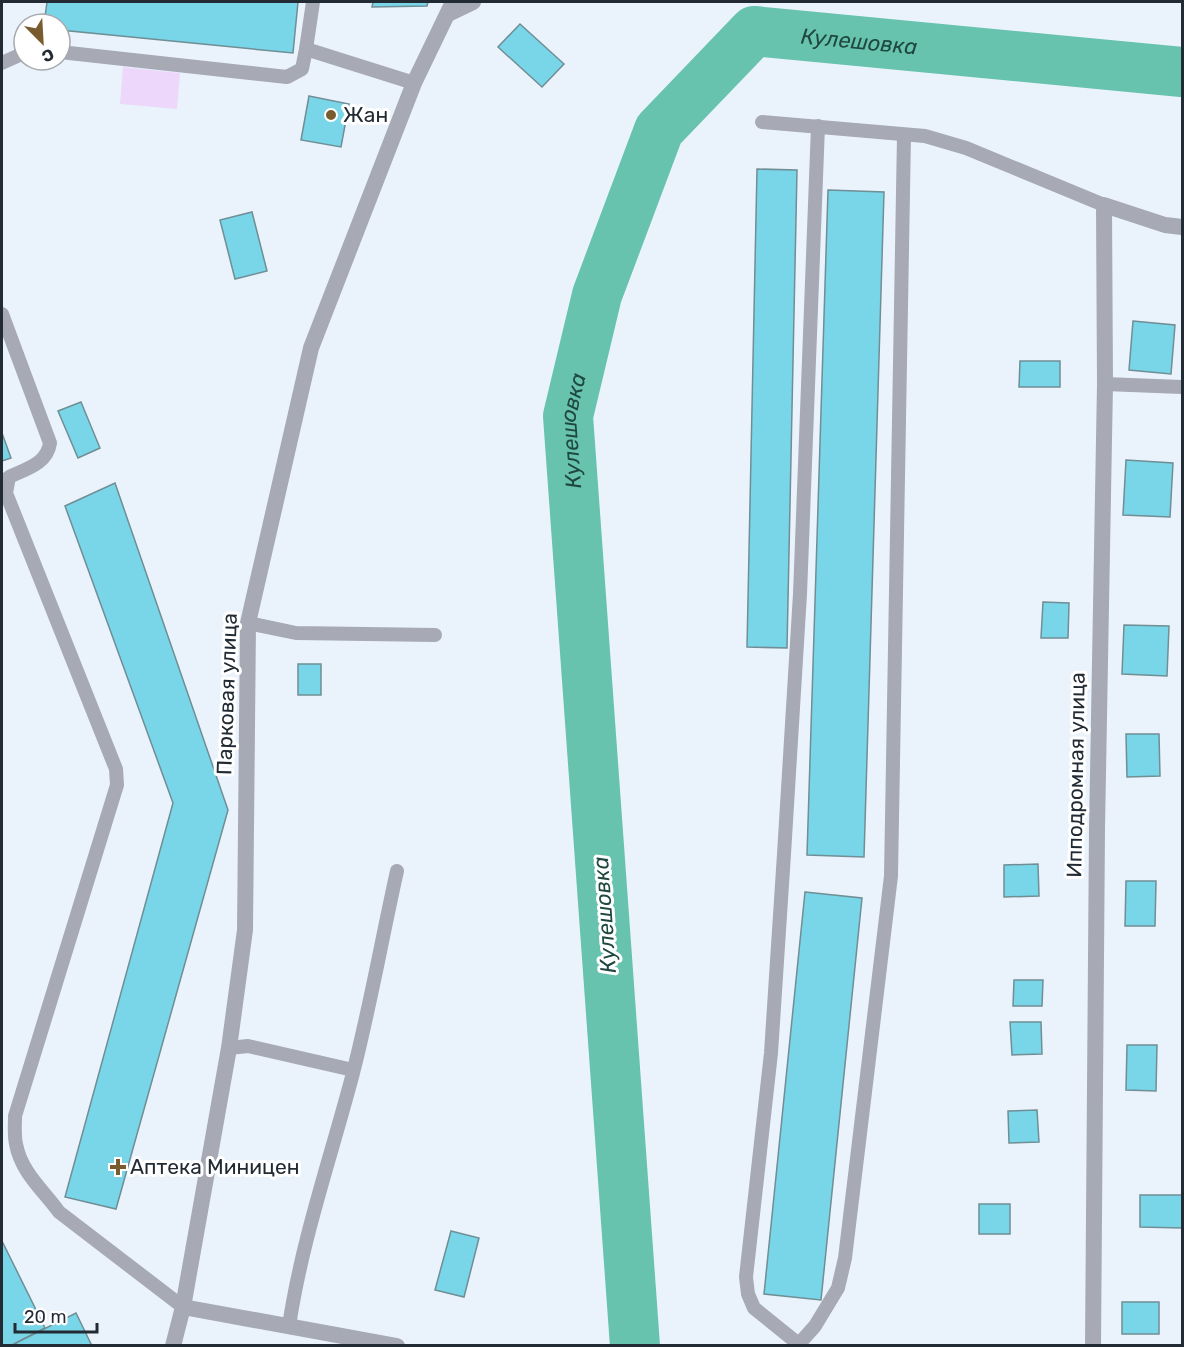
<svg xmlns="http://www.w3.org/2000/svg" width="1184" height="1347" font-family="Rubik,sans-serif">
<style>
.green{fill:#edd7fb}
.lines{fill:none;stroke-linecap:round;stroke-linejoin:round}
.river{stroke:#67c2ae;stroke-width:50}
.building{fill:#79d6e8;stroke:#6f8e95;stroke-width:1.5}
.service{stroke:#a7a9b4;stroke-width:14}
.minor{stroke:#a7a9b4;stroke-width:16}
.poi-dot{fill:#785c2f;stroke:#fff;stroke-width:2}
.labels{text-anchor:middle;stroke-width:6;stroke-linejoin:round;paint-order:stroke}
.poi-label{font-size:21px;fill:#222b33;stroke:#fff;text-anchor:start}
.street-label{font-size:21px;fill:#222b33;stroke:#fff}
.water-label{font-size:22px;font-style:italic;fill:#1f4840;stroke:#fff}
</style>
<rect width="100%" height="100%" fill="#eaf3fb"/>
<!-- green -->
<polygon class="green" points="123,67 180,73 177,109 120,104"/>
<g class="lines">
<!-- river -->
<path class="river" id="s1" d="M 635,1346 L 568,416 L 597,295 L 659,130 L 754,31 L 1182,72"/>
</g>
<!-- building -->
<g class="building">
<polygon points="47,2 298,2 293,53 60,30 60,24 44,24"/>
<polygon points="373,2 428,2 427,6 372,7"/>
<polygon points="520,24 564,64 542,87 498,47"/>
<polygon points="309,96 349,104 341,147 301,140"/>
<polygon points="757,169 797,170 787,648 747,647"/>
<polygon points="828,190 884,192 864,857 807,855"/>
<polygon points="252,212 267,271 235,279 220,220"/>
<polygon points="1133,321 1175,325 1171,374 1129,370"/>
<polygon points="1020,361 1060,361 1060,387 1019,387"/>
<polygon points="81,402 100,448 78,458 58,411"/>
<polygon points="2,433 11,458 2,461"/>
<polygon points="1126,460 1173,463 1170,517 1123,515"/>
<polygon points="115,483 228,810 116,1209 65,1197 173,803 65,506"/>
<polygon points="1043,602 1069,603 1068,638 1041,638"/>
<polygon points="1124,625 1169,626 1167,676 1122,674"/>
<rect x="298" y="664" width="23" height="31"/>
<polygon points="1126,734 1159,734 1160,776 1127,777"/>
<polygon points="1038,864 1039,896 1004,897 1004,865"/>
<polygon points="1126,881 1156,881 1155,926 1125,926"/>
<polygon points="805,892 862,898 821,1300 764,1294"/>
<polygon points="1014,980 1043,980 1042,1006 1013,1006"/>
<polygon points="1010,1022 1041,1022 1042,1054 1012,1055"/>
<polygon points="1127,1045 1157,1045 1156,1091 1126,1090"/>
<polygon points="1037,1110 1039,1142 1009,1143 1008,1111"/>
<polygon points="1140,1195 1182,1195 1182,1228 1140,1227"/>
<rect x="979" y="1204" width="31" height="30"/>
<polygon points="451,1231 479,1238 464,1297 435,1290"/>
<polygon points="2,1241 45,1328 10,1346 2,1346"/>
<rect x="1122" y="1302" width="37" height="32"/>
<polygon points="76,1313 92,1346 17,1346 16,1343"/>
</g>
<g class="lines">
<!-- service -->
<g class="service">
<polyline points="306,49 313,2"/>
<polyline points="60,52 287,77 302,69 306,49 414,83"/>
<polyline points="2,63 24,53"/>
<polyline points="762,122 925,136 966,148 1104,205"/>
<path d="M 2,314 L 50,443 C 47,464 26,469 9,477 L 6,493 L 116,769 L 117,785 L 15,1116 C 15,1125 14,1135 16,1144 C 21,1172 43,1190 59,1212 L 183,1307"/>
<polyline points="1105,384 1182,387"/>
<polyline points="248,623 296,633 435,635"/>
<polyline points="229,1048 248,1046 353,1070"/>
<path d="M 289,1326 C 302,1239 331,1157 353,1073 C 370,1007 382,938 397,871"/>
<polyline points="799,1344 815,1326 838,1288 845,1258 891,876 904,135"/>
<polyline points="801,1346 754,1308 748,1294 746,1277 771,1053 784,854 800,594 818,126"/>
</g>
<!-- minor -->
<g class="minor">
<polyline points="448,14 473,2"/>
<polyline points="183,1307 397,1346"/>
<polyline points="173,1346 183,1307 229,1048 245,930 248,623 311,348 414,83 453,2"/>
<polyline points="1093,1346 1097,829 1105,384 1104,205 1165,225 1182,227"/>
</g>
</g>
<!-- markers -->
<g class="poi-dot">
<circle cx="331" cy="115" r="6"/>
<path d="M115 1158h6v6h6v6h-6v6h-6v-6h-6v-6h6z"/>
</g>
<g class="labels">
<!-- poi labels -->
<g class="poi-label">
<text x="343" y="122">Жан</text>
<text x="130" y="1174">Аптека Миницен</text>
</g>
<!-- street labels -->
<g class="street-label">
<text transform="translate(227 694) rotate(-88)" y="7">Парковая улица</text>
<text transform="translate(1076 775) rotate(-89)" y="7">Ипподромная улица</text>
</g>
<!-- water labels -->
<g class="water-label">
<text dy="8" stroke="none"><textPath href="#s1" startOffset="1476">Кулешовка</textPath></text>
<text dy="8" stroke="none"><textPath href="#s1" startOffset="918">Кулешовка</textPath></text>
<text transform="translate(604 915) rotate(-94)" y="8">Кулешовка</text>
</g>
</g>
<!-- border -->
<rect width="1184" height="1347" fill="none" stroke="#222b33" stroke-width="6"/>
<!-- north arrow -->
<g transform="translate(42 42) rotate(156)"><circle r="28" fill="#ffffff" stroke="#a7aaad" stroke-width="1.5"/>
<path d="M0-4.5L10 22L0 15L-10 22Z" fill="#785c2f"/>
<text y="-9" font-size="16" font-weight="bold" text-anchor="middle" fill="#222b33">С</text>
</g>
<!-- scale -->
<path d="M15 1323v9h82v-9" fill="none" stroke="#222b33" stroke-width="3"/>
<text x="24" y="1323" font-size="18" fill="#222b33" stroke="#ffffff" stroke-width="4.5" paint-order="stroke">20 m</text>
</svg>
